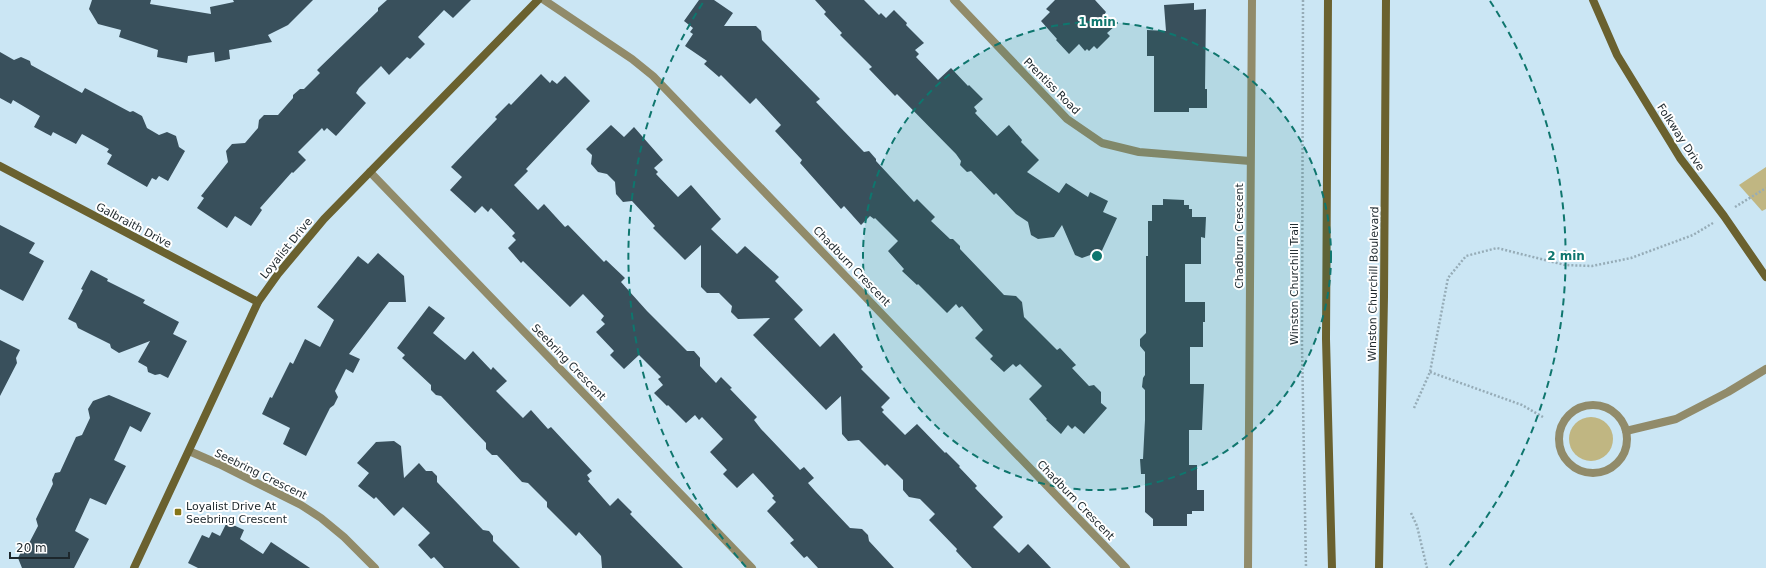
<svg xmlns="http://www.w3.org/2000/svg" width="1766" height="568" font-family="'DejaVu Sans',sans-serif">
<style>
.green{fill:#c0b682}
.building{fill:#39505c}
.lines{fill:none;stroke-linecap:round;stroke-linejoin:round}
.path{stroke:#96acb7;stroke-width:2.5;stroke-dasharray:2 2;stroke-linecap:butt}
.street{stroke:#918b6a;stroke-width:8}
.secondary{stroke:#6a612f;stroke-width:8}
.ring{fill:none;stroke:#0f766e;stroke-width:2;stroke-dasharray:7 5}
.poi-dot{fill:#857518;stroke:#fff;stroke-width:1.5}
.labels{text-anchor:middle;stroke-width:4;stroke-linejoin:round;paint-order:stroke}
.street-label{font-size:11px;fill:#1d272c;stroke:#fff}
.poi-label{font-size:11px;fill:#1d272c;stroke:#fff;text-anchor:start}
.centre{fill:#0f766e;stroke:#fff;stroke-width:2}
.ring-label{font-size:12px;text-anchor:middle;font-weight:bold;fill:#0f766e;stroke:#fff;stroke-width:4;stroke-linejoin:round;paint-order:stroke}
</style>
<rect width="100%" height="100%" fill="#cbe6f4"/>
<!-- green -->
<g class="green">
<polygon points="1766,167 1766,209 1762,211 1739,185"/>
<circle cx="1591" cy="439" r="22"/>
</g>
<!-- building -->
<g class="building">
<polygon points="92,0 151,0 150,4 211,14 210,7 234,2 233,0 313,0 288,25 268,35 272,42 229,50 230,59 215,62 214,52 188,56 187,63 157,57 158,50 119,37 121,30 98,24 89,9"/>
<polygon points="387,0 471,0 453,18 444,10 418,37 425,44 410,59 407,57 389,75 381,66 359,88 356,93 366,103 336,136 327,128 324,131 322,128 298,152 306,160 293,173 292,172 260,208 262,210 251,226 235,216 227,228 197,208 204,198 201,196 228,162 226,151 232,144 245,143 258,128 259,120 264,115 278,115 293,98 293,95 300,89 304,89 320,73 317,70 378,11 378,8"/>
<polygon points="699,0 714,0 733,13 724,26 756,26 761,31 762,40 820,99 816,102 864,152 869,151 876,159 876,161 914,202 917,199 935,217 931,221 950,239 953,239 960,246 960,249 1004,295 1016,296 1022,302 1024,317 1057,350 1060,348 1076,365 1072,368 1089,386 1094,385 1101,392 1101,403 1107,408 1084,434 1075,426 1072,429 1068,425 1061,434 1046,420 1047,419 1029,399 1042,386 1020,364 1016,367 1013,364 1004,372 990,359 993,356 975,338 983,330 962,306 959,308 956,304 947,313 918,284 917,285 902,271 904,269 888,251 898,241 875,218 874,219 870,216 861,225 844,206 841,209 800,163 802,160 775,131 781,125 756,98 750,104 721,75 719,77 704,64 707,61 685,46 693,34 690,32 693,28 684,21"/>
<polygon points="815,0 864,0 879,15 881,13 886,18 894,10 907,23 906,25 924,43 915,50 919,54 916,57 938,80 951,68 968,86 969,85 983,99 974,107 977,111 975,113 997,136 1009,125 1022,140 1021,142 1039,160 1027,172 1059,193 1066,183 1088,197 1090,192 1108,201 1103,212 1117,218 1099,257 1093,254 1082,258 1075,255 1062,225 1054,237 1038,239 1031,235 1028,222 1016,214 996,193 994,195 971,171 967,172 960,165 961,161 956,154 897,94 895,96 869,69 872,67 840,35 842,33 824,14 826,12"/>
<polygon points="1055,0 1095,0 1106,12 1104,15 1115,26 1107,33 1110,36 1097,49 1094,46 1089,51 1087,49 1085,51 1079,44 1069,54 1056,40 1057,39 1041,21 1050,12 1046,9"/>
<polygon points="1194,3 1194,10 1206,9 1205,89 1207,89 1207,108 1189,108 1189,112 1154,112 1154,56 1147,56 1147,30 1166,31 1164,5"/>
<polygon points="0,52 14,60 21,57 30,61 31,65 82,93 85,88 130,112 133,111 142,116 147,128 159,135 167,132 176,136 179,147 185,151 168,181 159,176 156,180 152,178 147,187 107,164 112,155 107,152 109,149 82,134 76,144 53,132 51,136 34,127 40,116 13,100 11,104 0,98"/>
<polygon points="541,74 550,83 552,80 557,84 565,76 590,101 526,169 528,171 514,185 538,210 544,204 565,227 568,225 604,262 606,260 625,278 621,282 647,311 687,351 694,351 700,358 700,366 716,383 721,377 732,388 730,389 757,417 754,420 761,429 800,470 804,467 814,478 808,483 815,491 850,528 862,529 868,535 869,541 894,568 818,568 807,556 804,558 790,543 794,540 767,511 776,502 772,498 774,496 753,473 737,488 723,474 727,470 710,452 723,439 702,417 699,420 695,415 686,423 668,405 667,406 654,393 663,385 658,379 661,377 639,355 624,369 610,355 614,351 596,332 605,324 601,320 604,316 583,294 570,307 523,261 521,263 508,248 516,240 512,236 515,233 491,208 488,212 482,206 475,213 450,190 462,177 451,167 497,119 495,117 509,103 511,105"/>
<polygon points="611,125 624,137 634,127 663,160 654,168 658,172 656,174 678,197 691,185 721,219 711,229 737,254 745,246 779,277 775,281 803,310 794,319 820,347 834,333 863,367 861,369 890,398 881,407 884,410 882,412 905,435 917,424 945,453 946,452 960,466 959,467 977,486 975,488 1003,517 993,527 1019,553 1028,544 1051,568 972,568 956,551 957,549 929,520 935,514 920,499 909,497 903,490 903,480 887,464 885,466 859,440 848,441 842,434 841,396 826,410 753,335 770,318 738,319 731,312 732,306 719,293 707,293 701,287 701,245 685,260 653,228 655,226 632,201 623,202 616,194 615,182 607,174 598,172 591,164 592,155 586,149"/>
<polygon points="1163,199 1184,200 1184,205 1189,205 1189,209 1192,209 1192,217 1206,217 1205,238 1201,237 1201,264 1185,264 1185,302 1205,302 1205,322 1203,322 1203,347 1190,347 1190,384 1204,384 1202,430 1189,430 1189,465 1197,465 1197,490 1204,490 1204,511 1192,511 1192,514 1187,514 1187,526 1153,526 1153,519 1145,512 1145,474 1141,474 1140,459 1143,459 1145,420 1145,390 1142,387 1143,378 1145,375 1145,352 1140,346 1140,339 1146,333 1146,256 1148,256 1148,221 1152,221 1152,205 1163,205"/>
<polygon points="0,225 35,243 29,253 44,261 23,301 0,289"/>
<polygon points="378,253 404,276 406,302 389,302 349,354 360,359 353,373 346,369 335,391 338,397 334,405 330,408 306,456 283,444 290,428 262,414 270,397 272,398 290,362 293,364 305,339 320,347 334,320 317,307 358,256 368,264"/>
<polygon points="91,270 108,279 107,281 145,300 143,303 179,322 173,334 187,341 168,378 160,374 155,375 148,372 147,367 138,362 150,341 119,353 111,348 110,344 78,328 76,323 68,319 83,290 81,289"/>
<polygon points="429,306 445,318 433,333 465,360 473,351 491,370 493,367 507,381 496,391 523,418 531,410 548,429 551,427 592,471 587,475 590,479 588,481 610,506 618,498 632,512 630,514 683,568 602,568 601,556 579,532 576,536 547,507 547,502 528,483 522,482 497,455 492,455 486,449 486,443 441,396 436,395 431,390 431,385 402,358 405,355 397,348"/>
<polygon points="0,340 20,350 16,358 17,363 0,396"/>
<polygon points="109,395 151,413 141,432 130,426 114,460 126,466 106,505 90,498 75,531 89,539 74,568 22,568 18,558 22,550 26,549 38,526 36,519 53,484 52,480 55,473 60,472 76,437 82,435 90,418 88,409 93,401"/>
<polygon points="394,441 401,446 404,478 419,463 426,471 432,471 437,476 437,482 483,530 489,531 493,536 493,541 520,568 444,568 434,557 431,559 418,545 430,533 403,507 394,516 376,497 374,499 358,486 369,473 357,463 376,442"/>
<polygon points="227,522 244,530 240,539 263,554 271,542 310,568 198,568 188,563 202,535 209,538 212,532 220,536"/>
</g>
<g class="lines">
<!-- path -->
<g class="path">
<polyline points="1303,0 1302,346 1306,568"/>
<polyline points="1735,207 1766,188"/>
<polyline points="1430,372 1522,405 1543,417"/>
<polyline points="1414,408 1430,372 1448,278 1466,256 1497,248 1565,265 1592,266 1631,258 1693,235 1713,223"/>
<polyline points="1411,513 1417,526 1427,568"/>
</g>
<!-- street -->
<g class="street">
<polyline points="544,0 632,59 653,76 1126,568"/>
<polyline points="954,0 1067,119 1102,143 1139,152 1250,161"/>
<polyline points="370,172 752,568"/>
<circle cx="1593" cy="439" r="34"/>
<polyline points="1626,431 1676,419 1728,392 1766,369"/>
<polyline points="189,451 219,464 301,505 321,518 344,537 375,568"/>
<polyline points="1248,568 1252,0"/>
</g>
<!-- secondary -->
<g class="secondary">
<polyline points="1328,0 1326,339 1332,568"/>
<polyline points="1593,0 1617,55 1680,158 1724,216 1766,277"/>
<polyline points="0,166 258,302"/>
<polyline points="134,568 258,302 278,274 324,219 538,0"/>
<polyline points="1379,568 1384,297 1386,0"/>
</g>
</g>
<!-- distance rings -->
<circle cx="1097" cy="256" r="234" fill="#0f766e" fill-opacity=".12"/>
<g class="ring">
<circle cx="1097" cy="256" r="234"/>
<path d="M746 567A469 469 0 0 1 704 1M1490 1A469 469 0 0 1 1448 567"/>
</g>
<!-- markers -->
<rect class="poi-dot" x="174" y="508" width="8" height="8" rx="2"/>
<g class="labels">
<!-- street labels -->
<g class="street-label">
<text transform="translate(1052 86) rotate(45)" y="4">Prentiss Road</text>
<text transform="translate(1681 137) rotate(57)" y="4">Folkway Drive</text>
<text transform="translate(134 225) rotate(28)" y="4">Galbraith Drive</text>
<text transform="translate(1239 236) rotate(-90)" y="4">Chadburn Crescent</text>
<text transform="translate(286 248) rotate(-51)" y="4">Loyalist Drive</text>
<text transform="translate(852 266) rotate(46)" y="4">Chadburn Crescent</text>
<text transform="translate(1294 284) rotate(-90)" y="4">Winston Churchill Trail</text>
<text transform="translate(1373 284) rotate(-89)" y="4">Winston Churchill Boulevard</text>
<text transform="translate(569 362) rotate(46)" y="4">Seebring Crescent</text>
<text transform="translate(261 474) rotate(26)" y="4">Seebring Crescent</text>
<text transform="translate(1076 500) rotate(46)" y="4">Chadburn Crescent</text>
</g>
<!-- poi labels -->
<g class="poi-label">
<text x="186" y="510">Loyalist Drive At<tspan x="186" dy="13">Seebring Crescent</tspan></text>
</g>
</g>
<circle cx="1097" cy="256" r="6" class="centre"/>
<g class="ring-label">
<text x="1097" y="26">1 min</text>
<text x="1566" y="260">2 min</text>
</g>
<!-- scale -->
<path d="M10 552v6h59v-6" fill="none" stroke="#1d272c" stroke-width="2"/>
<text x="16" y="552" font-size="12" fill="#1d272c" stroke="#ffffff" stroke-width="3" paint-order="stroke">20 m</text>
</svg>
